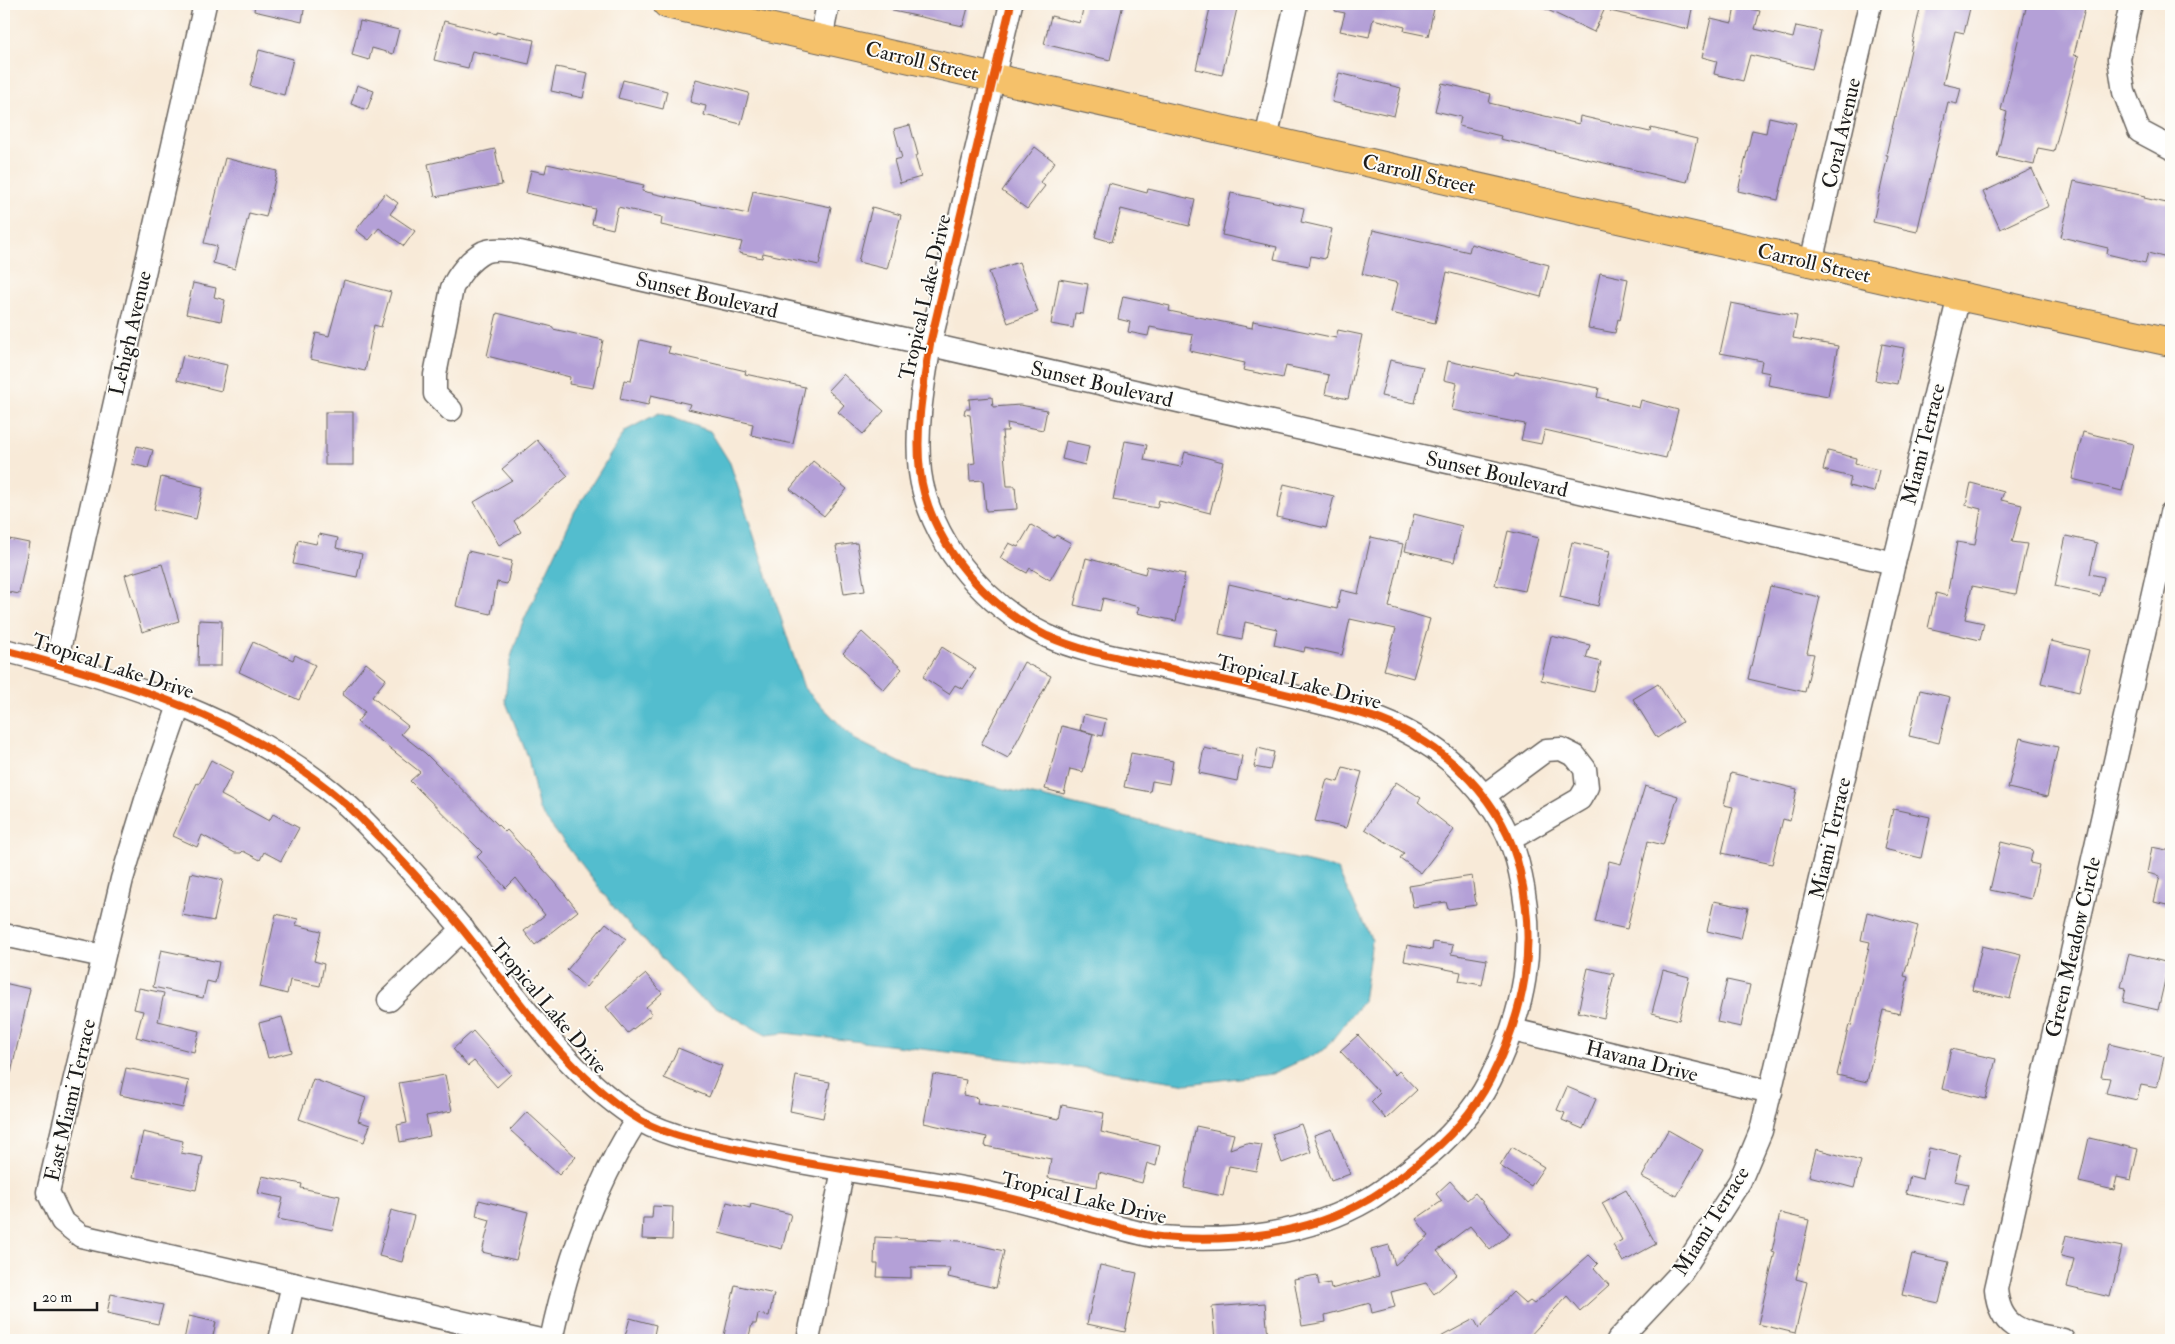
<svg xmlns="http://www.w3.org/2000/svg" width="2175" height="1344" font-family="'IM FELL Double Pica',serif">
<style>
.water{fill:#52bdce;stroke:#376c75}
.building{fill:#b4a0d7}
.lines{fill:none;stroke-linecap:round;stroke-linejoin:round}
.minor-casing{stroke:#69645e;stroke-width:25}
.major-casing{stroke:#69645e;stroke-width:30}
.minor{stroke:#fff;stroke-width:22}
.major{stroke:#f5c16b;stroke-width:28}
.cycleway-casing{stroke:#fdfcf7;stroke-width:11}
.cycleway{stroke:#e8590c;stroke-width:8}
.labels{text-anchor:middle;stroke-width:4;stroke-linejoin:round;paint-order:stroke}
.street-label{font-size:21px;fill:#1c1c1c;stroke:#fdfcf7}
</style>
<rect width="100%" height="100%" fill="#fdfcf7"/>
<filter id="ink" filterUnits="userSpaceOnUse"><feTurbulence type="fractalNoise" baseFrequency=".02" numOctaves="2"/><feDisplacementMap in="SourceGraphic" scale="10" xChannelSelector="R" yChannelSelector="G"/><feConvolveMatrix kernelMatrix="1 2 1 2 8 2 1 2 1" color-interpolation-filters="sRGB"/></filter>
<filter id="wash" filterUnits="userSpaceOnUse"><feTurbulence type="fractalNoise" baseFrequency=".0096" numOctaves="4" result="noise"/><feDisplacementMap in="SourceGraphic" scale="20" xChannelSelector="R" yChannelSelector="G"/><feGaussianBlur stdDeviation="1.12" result="paint"/><feColorMatrix in="noise" values="0 0 0 0 0 0 0 0 0 0 0 0 0 0 0 0 0 1.4 0 .05"/><feComposite in="paint" operator="in"/></filter>
<g filter="url(#wash)">
<rect width="100%" height="100%" fill="#f8ead8"/>
<!-- water -->
<polygon class="water" points="659,413 710,431 730,463 804,688 854,739 915,770 1042,797 1337,869 1372,940 1363,1001 1324,1050 1272,1074 1187,1084 1093,1069 785,1033 766,1035 698,997 616,910 539,810 528,757 505,700 509,663 522,624 575,511 625,431"/>
<g id="blocks">
<!-- building -->
<g class="building">
<polygon points="255,4 305,4 302,22 254,11"/>
<polygon points="894,4 969,4 963,26 893,11"/>
<polygon points="1084,4 1123,4 1110,60 1044,44 1051,16 1080,23"/>
<polygon points="1211,4 1238,4 1222,75 1196,69"/>
<polygon points="1335,4 1435,4 1428,36 1404,31 1405,27 1373,19 1369,37 1340,31 1345,13 1335,11"/>
<polygon points="1535,4 1607,4 1594,32"/>
<polygon points="1611,4 1693,4 1688,29 1610,11"/>
<polygon points="1921,4 1971,4 1964,33 1955,31 1943,84 1961,88 1957,104 1948,102 1917,232 1873,222 1888,155 1886,155 1895,116 1896,117"/>
<polygon points="2027,4 2086,4 2074,55 2079,56 2054,151 2038,148 2034,165 1997,157 2007,112 2001,110"/>
<polygon points="1735,6 1760,11 1755,29 1793,38 1796,26 1821,31 1812,69 1750,55 1743,81 1714,74 1717,61 1702,57 1711,18 1732,23"/>
<polygon points="360,21 399,30 393,54 372,48 369,60 352,55"/>
<polygon points="444,21 496,34 496,32 534,40 529,64 472,51 468,68 434,60"/>
<polygon points="259,50 293,59 284,95 250,86"/>
<polygon points="556,67 588,73 583,98 551,91"/>
<polygon points="1339,73 1401,88 1394,116 1332,102"/>
<polygon points="696,79 749,93 741,124 704,115 706,106 690,102"/>
<polygon points="623,80 667,91 663,109 618,98"/>
<polygon points="1442,83 1491,94 1489,103 1579,124 1580,116 1650,132 1651,128 1697,139 1687,182 1500,139 1501,136 1459,126 1461,117 1435,111"/>
<polygon points="357,85 374,91 367,110 351,104"/>
<polygon points="1769,117 1796,123 1778,200 1738,191 1752,130 1766,133"/>
<polygon points="910,125 918,155 915,156 921,177 900,183 894,160 902,158 894,129"/>
<polygon points="1035,147 1055,162 1040,182 1045,186 1027,209 1002,191"/>
<polygon points="495,149 502,185 435,197 428,164"/>
<polygon points="225,158 277,171 266,217 249,213 235,269 213,263 217,246 204,243"/>
<polygon points="547,164 644,185 642,191 748,214 753,191 831,207 819,265 763,253 762,258 739,253 742,242 661,225 662,217 618,207 613,229 592,224 595,209 526,193 531,170 545,173"/>
<polygon points="2032,169 2049,206 2000,229 1983,192"/>
<polygon points="2074,181 2145,196 2144,198 2171,204 2171,259 2148,253 2145,263 2107,254 2108,248 2061,237"/>
<polygon points="1109,183 1147,193 1148,189 1195,200 1189,226 1121,209 1112,242 1095,237"/>
<polygon points="385,193 398,203 390,214 415,231 404,246 379,228 369,240 356,230"/>
<polygon points="1231,193 1304,208 1301,222 1332,229 1325,259 1311,256 1309,266 1274,259 1277,247 1222,235"/>
<polygon points="872,207 901,215 887,269 858,262"/>
<polygon points="1373,230 1469,252 1471,244 1549,265 1541,297 1447,272 1435,323 1391,313 1398,283 1362,274"/>
<polygon points="1019,262 1038,312 1008,323 989,272"/>
<polygon points="1600,273 1628,279 1620,320 1618,319 1615,333 1588,328"/>
<polygon points="1059,279 1088,284 1083,314 1075,313 1073,328 1051,324"/>
<polygon points="344,280 391,292 381,327 374,325 365,371 310,359 316,333 329,336"/>
<polygon points="193,283 216,288 214,297 225,300 221,321 186,314"/>
<polygon points="1123,296 1170,306 1169,311 1252,328 1253,321 1336,338 1338,330 1362,335 1348,399 1325,394 1329,375 1286,366 1283,378 1243,370 1245,363 1190,351 1193,335 1150,327 1148,336 1128,332 1130,322 1118,319"/>
<polygon points="1731,303 1797,316 1793,338 1838,346 1828,396 1768,385 1770,373 1760,371 1762,361 1720,353"/>
<polygon points="497,313 553,327 553,329 603,340 593,388 569,384 570,377 487,356"/>
<polygon points="640,340 670,347 668,353 746,371 745,374 805,387 793,444 751,435 753,424 688,409 690,404 651,395 648,405 620,399 624,380 631,381"/>
<polygon points="1882,344 1904,348 1897,384 1875,380"/>
<polygon points="183,355 227,365 221,391 177,380"/>
<polygon points="1390,360 1423,367 1415,403 1381,396"/>
<polygon points="1448,361 1514,375 1515,372 1599,388 1597,397 1639,408 1641,400 1678,410 1666,458 1545,430 1541,444 1521,440 1525,424 1452,410 1457,383 1444,380"/>
<polygon points="843,374 884,411 863,434 838,412 844,405 828,390"/>
<polygon points="992,397 993,407 1020,405 1047,410 1043,430 1007,423 1008,431 1002,431 1007,486 1015,486 1017,509 986,511 983,480 970,481 969,464 975,463 970,415 964,414 965,409 970,409 969,399"/>
<rect x="325" y="412" width="28" height="53"/>
<polygon points="2083,432 2133,444 2122,491 2072,479"/>
<polygon points="537,440 568,476 514,521 521,532 499,545 474,502 512,480 502,469"/>
<polygon points="1066,441 1089,446 1085,465 1062,459"/>
<polygon points="1125,441 1147,445 1144,460 1181,467 1185,452 1223,462 1210,513 1159,500 1157,508 1113,500"/>
<polygon points="137,446 153,450 148,468 132,464"/>
<polygon points="1828,451 1856,458 1855,464 1879,470 1874,492 1849,486 1851,477 1823,470"/>
<polygon points="813,461 847,489 824,516 790,489"/>
<polygon points="161,477 203,487 196,519 154,509"/>
<polygon points="1971,483 2004,492 2001,500 2022,505 2012,542 2027,544 2016,594 1972,586 1965,619 1984,623 1980,640 1928,628 1936,593 1947,596 1957,542 1975,545 1981,509 1966,505"/>
<polygon points="1284,484 1334,496 1326,528 1277,517"/>
<polygon points="1414,514 1462,526 1454,562 1405,551"/>
<polygon points="1031,525 1054,538 1056,535 1071,543 1050,580 1030,568 1027,573 1000,558 1009,543 1018,547"/>
<polygon points="1508,531 1538,538 1525,591 1495,585"/>
<polygon points="319,534 338,538 336,548 362,554 357,577 293,564 298,540 316,544"/>
<polygon points="2066,536 2097,543 2090,574 2104,577 2100,596 2055,586"/>
<polygon points="1371,537 1403,544 1389,607 1430,619 1413,678 1384,670 1396,629 1350,619 1342,655 1305,647 1304,652 1274,645 1277,629 1245,622 1242,639 1219,634 1229,584 1337,609 1341,590 1358,594"/>
<polygon points="4,538 29,543 19,594 4,591"/>
<polygon points="1572,542 1610,551 1598,606 1560,597"/>
<polygon points="857,543 865,591 844,594 836,546"/>
<polygon points="468,551 512,561 507,584 497,582 491,614 456,606"/>
<polygon points="1086,558 1145,574 1147,566 1185,574 1176,621 1137,613 1139,607 1103,598 1100,611 1074,605"/>
<polygon points="162,564 179,621 142,632 125,575"/>
<polygon points="1770,586 1820,597 1807,653 1814,654 1805,692 1748,679"/>
<polygon points="199,620 222,621 221,666 198,666"/>
<polygon points="862,632 902,669 884,690 843,653"/>
<polygon points="1551,636 1590,645 1586,658 1601,662 1594,692 1541,680"/>
<polygon points="2051,641 2089,650 2079,692 2041,683"/>
<polygon points="253,642 293,660 295,655 315,665 299,700 239,672"/>
<polygon points="942,647 976,669 963,689 955,685 949,694 923,677"/>
<polygon points="1024,662 1051,676 1008,758 981,744"/>
<polygon points="366,663 386,679 372,697 408,726 401,734 425,753 505,832 507,830 554,881 578,911 535,945 524,931 545,915 516,878 506,888 477,857 482,852 410,781 420,772 357,722 365,712 342,694"/>
<polygon points="1658,684 1682,722 1657,738 1633,699"/>
<polygon points="1920,690 1950,697 1939,743 1909,736"/>
<polygon points="1084,714 1106,719 1102,736 1080,730"/>
<polygon points="1062,726 1093,734 1083,772 1070,769 1064,794 1045,789"/>
<polygon points="2020,738 2058,747 2047,797 2008,788"/>
<polygon points="1204,748 1242,756 1237,781 1199,773"/>
<polygon points="1258,748 1274,752 1270,770 1254,767"/>
<polygon points="1131,753 1173,761 1169,784 1152,781 1150,792 1124,787"/>
<polygon points="211,760 233,772 221,795 269,821 273,814 299,828 281,861 264,852 260,860 243,851 241,853 235,853 202,835 197,847 173,836 197,783 199,784"/>
<polygon points="1343,767 1362,772 1346,828 1315,821 1327,779 1338,782"/>
<polygon points="1731,773 1797,789 1790,821 1783,819 1772,864 1722,853 1733,807 1724,805"/>
<polygon points="1396,782 1421,798 1418,802 1454,830 1421,873 1400,858 1404,853 1365,829"/>
<polygon points="1645,786 1678,796 1663,845 1648,841 1627,929 1595,922 1609,861 1621,864"/>
<polygon points="1893,809 1930,817 1921,858 1884,849"/>
<polygon points="2001,842 2033,850 2030,863 2039,865 2031,899 1990,890"/>
<polygon points="2152,847 2171,851 2171,906 2154,902 2160,876 2147,873"/>
<polygon points="191,873 223,880 214,921 182,915"/>
<polygon points="1472,876 1476,905 1448,909 1446,902 1413,907 1409,886"/>
<polygon points="1714,901 1748,908 1741,939 1707,931"/>
<polygon points="1867,912 1918,926 1904,976 1908,977 1900,1014 1883,1010 1867,1082 1837,1075 1849,1025 1851,1026 1870,942 1861,940"/>
<polygon points="276,914 298,919 296,925 321,931 314,961 324,964 320,986 290,980 287,994 260,987"/>
<polygon points="606,923 626,939 586,987 567,970"/>
<polygon points="1433,942 1453,945 1451,954 1487,960 1482,985 1459,981 1461,972 1404,961 1407,945 1432,950"/>
<polygon points="1982,946 2021,955 2010,999 1972,990"/>
<polygon points="161,950 219,962 215,983 207,981 203,998 153,987"/>
<polygon points="2129,953 2169,963 2158,1010 2123,1002 2126,988 2121,987"/>
<polygon points="1588,968 1614,974 1604,1018 1578,1012"/>
<polygon points="1663,970 1689,977 1679,1020 1652,1013"/>
<polygon points="646,974 662,993 646,1007 652,1014 628,1033 606,1007"/>
<polygon points="1727,980 1750,985 1741,1027 1717,1022"/>
<polygon points="4,983 30,989 11,1073 4,1072"/>
<polygon points="139,988 164,993 158,1021 199,1031 194,1052 136,1037 143,1011 134,1009"/>
<polygon points="282,1017 292,1052 268,1058 259,1023"/>
<polygon points="473,1031 511,1074 497,1087 474,1061 468,1066 453,1049"/>
<polygon points="1358,1035 1395,1075 1399,1071 1417,1090 1386,1119 1371,1102 1380,1093 1340,1051"/>
<polygon points="2109,1044 2164,1057 2157,1088 2141,1085 2137,1100 2106,1093 2110,1078 2101,1077"/>
<polygon points="678,1048 722,1066 709,1097 664,1078"/>
<polygon points="1951,1049 1996,1059 1986,1099 1942,1089"/>
<polygon points="126,1068 189,1081 183,1108 120,1095"/>
<polygon points="933,1074 966,1080 963,1095 978,1098 977,1103 1059,1119 1062,1105 1104,1113 1101,1132 1160,1146 1156,1166 1147,1163 1142,1183 1099,1172 1097,1187 1048,1178 1051,1159 985,1146 987,1137 924,1123"/>
<polygon points="445,1075 452,1111 426,1116 430,1136 400,1142 397,1125 407,1123 399,1083"/>
<polygon points="796,1076 830,1082 823,1118 790,1111"/>
<polygon points="313,1079 366,1098 358,1121 370,1125 364,1142 299,1119"/>
<polygon points="1567,1087 1596,1099 1583,1129 1562,1120 1565,1113 1557,1110"/>
<polygon points="527,1112 576,1157 559,1175 510,1130"/>
<polygon points="1301,1124 1311,1152 1282,1163 1272,1134"/>
<polygon points="1196,1126 1234,1134 1230,1149 1247,1143 1262,1145 1256,1171 1229,1166 1223,1196 1184,1188"/>
<polygon points="1332,1129 1350,1174 1331,1181 1314,1135"/>
<polygon points="1668,1130 1703,1150 1677,1196 1642,1177"/>
<polygon points="143,1132 183,1141 181,1153 203,1157 196,1190 133,1177"/>
<polygon points="2089,1138 2138,1149 2131,1180 2117,1177 2114,1190 2079,1182"/>
<polygon points="1512,1147 1544,1167 1531,1186 1500,1166"/>
<polygon points="1929,1148 1960,1155 1954,1181 1968,1184 1963,1206 1906,1193 1910,1176 1922,1179"/>
<polygon points="1816,1149 1861,1161 1854,1188 1809,1176"/>
<polygon points="262,1176 302,1184 301,1188 340,1196 333,1230 278,1219 283,1198 258,1193"/>
<polygon points="1450,1181 1467,1200 1475,1193 1510,1234 1490,1250 1470,1226 1437,1251 1457,1274 1434,1294 1426,1283 1391,1292 1395,1307 1372,1313 1370,1303 1325,1315 1326,1322 1302,1326 1294,1279 1317,1275 1319,1285 1330,1283 1331,1289 1379,1276 1371,1250 1389,1245 1395,1265 1429,1236 1416,1219 1442,1201 1436,1194"/>
<polygon points="1626,1190 1656,1244 1623,1262 1613,1245 1622,1240 1602,1203"/>
<polygon points="479,1200 528,1212 516,1260 482,1252 490,1220 476,1216"/>
<polygon points="727,1202 750,1208 751,1204 791,1214 782,1249 719,1233"/>
<polygon points="653,1206 673,1207 672,1240 642,1239 643,1218 652,1218"/>
<polygon points="391,1210 414,1216 402,1262 379,1256"/>
<polygon points="1780,1213 1809,1220 1796,1279 1807,1282 1795,1333 1758,1324 1775,1252 1772,1251"/>
<polygon points="2066,1235 2122,1247 2110,1297 2067,1287 2074,1259 2061,1256"/>
<polygon points="875,1237 960,1241 1004,1251 996,1288 948,1277 950,1268 911,1267 911,1278 877,1277 878,1264 874,1264"/>
<polygon points="1912,1254 1949,1262 1939,1303 1902,1295"/>
<polygon points="1589,1255 1598,1264 1594,1268 1609,1285 1580,1311 1567,1296 1526,1340 1435,1340 1474,1319 1479,1328 1513,1292 1526,1304 1530,1301 1534,1304"/>
<polygon points="1100,1265 1137,1273 1125,1332 1087,1324"/>
<polygon points="735,1285 774,1294 769,1316 758,1314 756,1324 752,1324 748,1340 723,1340"/>
<polygon points="111,1294 163,1305 158,1324 107,1313"/>
<polygon points="1265,1303 1268,1338 1215,1340 1212,1307"/>
<polygon points="189,1316 216,1322 212,1340 184,1340"/>
<polygon points="630,1318 656,1325 653,1340 624,1340"/>
</g>
</g>
</g>
<g filter="url(#ink)">
<use href="#blocks" fill-opacity="0" stroke="#69645e" stroke-width="1"/>
<g class="lines">
<!-- minor casing -->
<g class="minor-casing">
<g id="minor">
<polyline points="2131,4 2119,59 2124,92 2139,131 2171,148"/>
<polyline points="821,39 828,4"/>
<polyline points="1266,139 1296,4"/>
<polyline points="1811,263 1870,4"/>
<path d="M 451,410 L 435,394 L 435,375 L 452,288 C 458,275 470,259 484,252 C 494,248 509,250 520,252 L 1894,563"/>
<path d="M 4,650 C 124,681 245,718 341,800 C 356,812 369,827 382,840 C 409,868 434,895 459,925 C 513,991 560,1067 632,1115 C 660,1134 693,1140 726,1147 C 796,1163 867,1173 938,1184 C 990,1191 1040,1206 1091,1220 C 1114,1226 1138,1234 1161,1237 C 1230,1243 1308,1235 1369,1199 C 1386,1189 1401,1177 1416,1165 C 1447,1141 1472,1115 1490,1080 C 1525,1011 1537,947 1520,872 C 1505,802 1446,745 1381,720 C 1363,713 1343,709 1325,704 C 1265,688 1204,676 1143,663 C 1110,656 1078,650 1047,636 C 1012,619 983,594 960,564 C 940,538 924,504 920,472 C 915,430 923,386 930,344 L 1011,4"/>
<polyline points="56,663 205,4"/>
<polyline points="180,703 146,800 122,879 48,1192 62,1221 81,1236 540,1340"/>
<polyline points="1485,795 1546,750 1561,749 1575,756 1585,769 1587,787 1580,799 1511,839"/>
<polyline points="4,935 103,956"/>
<polyline points="389,1000 463,929"/>
<polyline points="1513,1030 1771,1092"/>
<polyline points="280,1340 293,1284"/>
<path d="M 551,1340 C 567,1264 595,1185 637,1119"/>
<polyline points="808,1340 843,1170"/>
<polyline points="1618,1340 1681,1273 1740,1181 1761,1131 1894,563 1959,296"/>
<path d="M 2063,1340 C 2027,1332 2000,1333 1996,1289 L 2171,513"/>
</g>
</g>
<!-- major casing -->
<g class="major-casing">
<polyline id="major" points="667,4 1959,296 2171,342"/>
</g>
<!-- minor -->
<use href="#minor" class="minor"/>
<!-- major -->
<use href="#major" class="major"/>
<!-- cycleway casing -->
<g class="cycleway-casing">
<path id="cycleway" d="M 4,650 C 124,681 245,718 341,800 C 356,812 369,827 382,840 C 409,868 434,895 459,925 C 513,991 560,1067 632,1115 C 660,1134 693,1140 726,1147 C 796,1163 867,1173 938,1184 C 990,1191 1040,1206 1091,1220 C 1114,1226 1138,1234 1161,1237 C 1230,1243 1308,1235 1369,1199 C 1386,1189 1401,1177 1416,1165 C 1447,1141 1472,1115 1490,1080 C 1525,1011 1537,947 1520,872 C 1505,802 1446,745 1381,720 C 1363,713 1343,709 1325,704 C 1265,688 1204,676 1143,663 C 1110,656 1078,650 1047,636 C 1012,619 983,594 960,564 C 940,538 924,504 920,472 C 915,430 923,386 930,344 L 1011,4"/>
</g>
<!-- cycleway -->
<use href="#cycleway" class="cycleway"/>
</g>
</g>
<g class="labels">
<!-- street labels -->
<g class="street-label">
<text transform="translate(922 61) rotate(13)" y="7">Carroll Street</text>
<text transform="translate(1841 133) rotate(-77)" y="7">Coral Avenue</text>
<text transform="translate(1419 174) rotate(13)" y="7">Carroll Street</text>
<text transform="translate(1814 263) rotate(13)" y="7">Carroll Street</text>
<text transform="translate(707 295) rotate(13)" y="7">Sunset Boulevard</text>
<text transform="translate(925 297) rotate(-77)" y="7">Tropical Lake Drive</text>
<text transform="translate(130 333) rotate(-77)" y="7">Lehigh Avenue</text>
<text transform="translate(1102 384) rotate(13)" y="7">Sunset Boulevard</text>
<text transform="translate(1923 444) rotate(-76)" y="7">Miami Terrace</text>
<text transform="translate(1497 474) rotate(13)" y="7">Sunset Boulevard</text>
<text transform="translate(113 666) rotate(18)" y="7">Tropical Lake Drive</text>
<text transform="translate(1299 682) rotate(14)" y="7">Tropical Lake Drive</text>
<text transform="translate(1830 838) rotate(-77)" y="7">Miami Terrace</text>
<text transform="translate(2073 947) rotate(-77)" y="7">Green Meadow Circle</text>
<text transform="translate(549 1006) rotate(50)" y="7">Tropical Lake Drive</text>
<text transform="translate(1642 1061) rotate(14)" y="7">Havana Drive</text>
<text transform="translate(70 1100) rotate(-77)" y="7">East Miami Terrace</text>
<text transform="translate(1084 1198) rotate(13)" y="7">Tropical Lake Drive</text>
<text transform="translate(1711 1221) rotate(-58)" y="7">Miami Terrace</text>
</g>
</g>
<!-- margin -->
<rect width="2175" height="1344" fill="none" stroke="#fdfcf7" stroke-width="20"/>
<!-- scale -->
<path d="M35 1302v8h62v-8" fill="none" stroke="#1c1c1c" stroke-width="2.5"/>
<text x="42" y="1302" font-size="15" fill="#1c1c1c" stroke="#fdfcf7" stroke-width="4" paint-order="stroke">20 m</text>
</svg>
